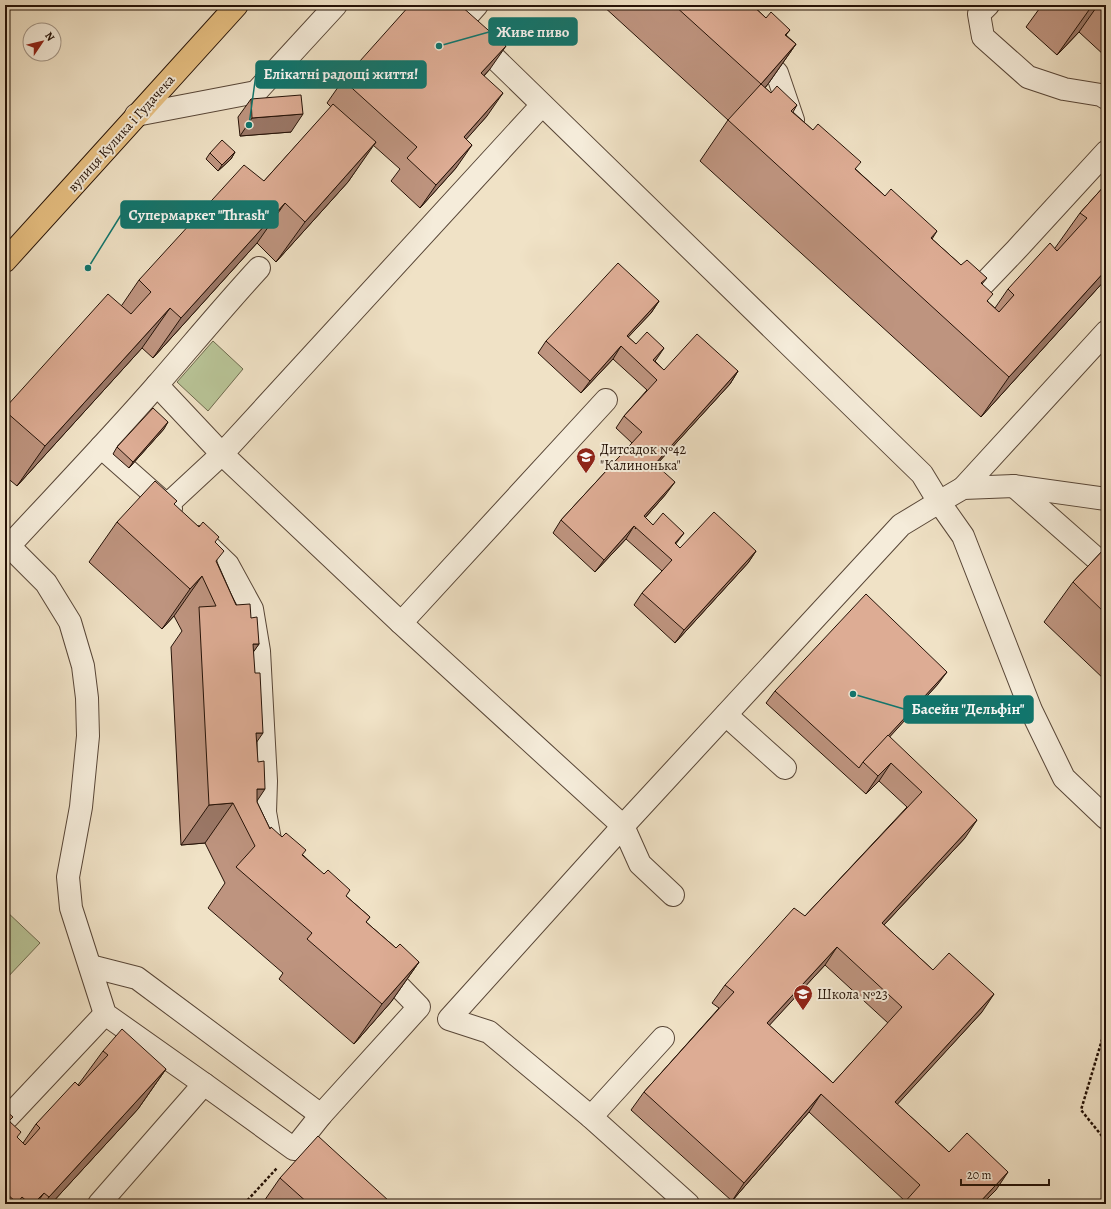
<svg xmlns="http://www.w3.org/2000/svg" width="1111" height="1209" font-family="Alegreya,serif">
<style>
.green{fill:#b8c396;stroke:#6e6a4e}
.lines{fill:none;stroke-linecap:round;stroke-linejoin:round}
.minor-casing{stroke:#584637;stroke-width:24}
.major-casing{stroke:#251207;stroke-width:24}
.path{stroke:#251207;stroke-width:2.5;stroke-dasharray:3 2;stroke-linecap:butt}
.minor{stroke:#f5ecda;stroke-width:22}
.major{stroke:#e8c183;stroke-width:22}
.wall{fill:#be947f;stroke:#251207;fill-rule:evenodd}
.shaded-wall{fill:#9b7868;stroke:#251207}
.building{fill:#ddac94;stroke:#251207;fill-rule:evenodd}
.labels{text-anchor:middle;stroke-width:4;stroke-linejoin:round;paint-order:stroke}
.street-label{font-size:14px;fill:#251207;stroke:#f5ecda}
.poi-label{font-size:14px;fill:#251207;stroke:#f5ecda;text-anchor:start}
.leader{fill:none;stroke:#0f766e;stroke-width:1.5}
.callout-dot{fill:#0f766e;stroke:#f5ecda;stroke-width:1.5}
.callout{fill:#0f766e;stroke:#0f766e;stroke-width:1.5}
.callout-label{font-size:15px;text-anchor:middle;font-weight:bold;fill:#fff}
</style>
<rect width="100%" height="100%" fill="#f0e2c6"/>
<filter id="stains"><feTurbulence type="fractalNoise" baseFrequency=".005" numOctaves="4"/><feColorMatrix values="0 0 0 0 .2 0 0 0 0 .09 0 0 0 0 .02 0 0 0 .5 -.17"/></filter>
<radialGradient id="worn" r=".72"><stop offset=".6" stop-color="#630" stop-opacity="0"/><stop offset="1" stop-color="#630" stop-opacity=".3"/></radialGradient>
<!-- green -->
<g class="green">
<polygon points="213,341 243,369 208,411 177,382"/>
<polygon points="5,910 40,943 5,980"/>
</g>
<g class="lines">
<!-- minor casing -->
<g class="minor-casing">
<g id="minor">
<polyline points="440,5 922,474 939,502 963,488 1014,486 1106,499"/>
<polyline points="988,5 979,14 983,37 1028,77 1064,89 1101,95 1106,98"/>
<polyline points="460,24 477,5"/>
<polyline points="755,50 777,73 793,120"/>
<polyline points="136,115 256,92 336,5"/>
<polyline points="962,290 970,298 1016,250 1106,152"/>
<polyline points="157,385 222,454 401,623 623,826 901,525 939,502 963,536 1031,710 1064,778 1106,818"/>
<polyline points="101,447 171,509"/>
<polyline points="1014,486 1106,567"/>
<polyline points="963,488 1106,332"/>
<polyline points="167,505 222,454 542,105"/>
<polyline points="199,537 228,565 252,609 259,651 266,781 265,812 270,840 277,851"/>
<path d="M 5,542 L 9,546 C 58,493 109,440 157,385 C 191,346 224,306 259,268"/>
<polyline points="5,551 9,546 46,583 70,622 83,666 87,698 88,736 81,807 68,877 71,908 105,1014 204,1084 99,1204"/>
<polyline points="401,623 606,400"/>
<polyline points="726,715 785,768"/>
<polyline points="673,895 640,864 623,826 449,1019 489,1032 591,1117 688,1204"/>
<polyline points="90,966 137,978 321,1115"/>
<polyline points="204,1084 294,1149 321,1115 419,1007 379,966"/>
<polyline points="5,1114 8,1117 105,1014"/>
<polyline points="591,1117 663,1038"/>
</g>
</g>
<!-- major casing -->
<g class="major-casing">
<polyline id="major" points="5,261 237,5"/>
</g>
<!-- path -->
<g class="path">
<polyline points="1103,844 1104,1033 1081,1110 1106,1141"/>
<polyline points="244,1204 277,1168"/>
</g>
<!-- minor -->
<use href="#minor" class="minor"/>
<!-- major -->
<use href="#major" class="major"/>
</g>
<!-- wall -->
<g class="wall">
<polygon points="602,5 752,5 766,18 790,30 786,35 796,44 768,84 765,88 771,93 797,105 793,112 885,196 937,231 932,239 961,265 987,278 982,284 988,302 995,308 1008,289 1055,248 1080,213 1106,184 1106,279 981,417 700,161 728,120"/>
<polygon points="1042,5 1106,5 1106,55 1105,56 1079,32 1057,55 1026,27"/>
<polygon points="490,69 484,76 487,116 466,139 456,168 420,208 391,181 400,169 373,145 348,182 276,262 257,243 153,358 142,348 17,486 5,476 5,408 122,305 139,280 264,181 331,107 327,103 343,80"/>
<polygon points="251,99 291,132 240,136 238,117"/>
<polygon points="235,152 231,159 218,171 206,159 210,153"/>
<polygon points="659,301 651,313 628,337 655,361 664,370 738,371 730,384 656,465 666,494 645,518 680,548 756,551 748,563 675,643 634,605 642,593 662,571 626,539 595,572 553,533 561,520 632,443 616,428 624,416 647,390 613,359 581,393 538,353 546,341"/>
<polygon points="164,429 129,468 113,454 117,447"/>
<polygon points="174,505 215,542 217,562 236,605 251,618 259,644 253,652 257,742 257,802 270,829 282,837 303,855 346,896 370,917 366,922 396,948 419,962 391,1002 354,1044 279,979 283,973 208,908 225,883 205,843 181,845 171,647 182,631 174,616 162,629 89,562 117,522"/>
<polygon points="1106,547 1106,681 1044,622 1073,582"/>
<path d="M 938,684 L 889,737 L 965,838 L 884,925 L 933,970 L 982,1012 L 897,1104 L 949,1152 L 996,1190 L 905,1201 L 809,1112 L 732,1201 L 631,1110 L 644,1092 L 719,1008 L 712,1003 L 725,985 L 805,916 L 907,807 L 879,781 L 866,794 L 766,703 L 775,691 ZM 825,965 L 888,1023 L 833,1083 L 769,1025 Z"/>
<polygon points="103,1051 166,1069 138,1109 51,1204 5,1204 5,1110 10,1122 17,1137 23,1143 36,1124 78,1085"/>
<polygon points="280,1178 389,1201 386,1204 262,1204"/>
</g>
<!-- shaded-wall -->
<g class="shaded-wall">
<polygon points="1094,5 1098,5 1079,32 1057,55 1089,10"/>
<polygon points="796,44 768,84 733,124 761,84"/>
<polygon points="506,46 490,69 465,96 481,73"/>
<polygon points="503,93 487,116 448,160 464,137"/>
<polygon points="303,114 291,132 240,136 252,118"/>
<polygon points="376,142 348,182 276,262 305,222"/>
<polygon points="472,145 456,168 420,208 436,185"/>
<polygon points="235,152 231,159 218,171 222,165"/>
<polygon points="285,203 257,243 153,358 181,318"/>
<polygon points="1106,270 1106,279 981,417 1009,377"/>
<polygon points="659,301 651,313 618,348 627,336"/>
<polygon points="170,308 142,348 17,486 45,446"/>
<polygon points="621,346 613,359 581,393 590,381"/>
<polygon points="664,348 656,360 647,370 653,360"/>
<polygon points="738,371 730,384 646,476 655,464"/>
<polygon points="168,422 164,429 129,468 133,462"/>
<polygon points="675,482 666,494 635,529 644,516"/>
<polygon points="634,526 626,539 595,572 604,560"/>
<polygon points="684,533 675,545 675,543"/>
<polygon points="756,551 748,563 675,643 684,630"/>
<polygon points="202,576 174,616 162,629 190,589"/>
<polygon points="253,644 259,644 231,684"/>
<polygon points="947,672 938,684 865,764 863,762"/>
<polygon points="256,733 263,733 235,773"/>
<polygon points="891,763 879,781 866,794 878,776"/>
<polygon points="257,789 265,789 243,822"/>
<polygon points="233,803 205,843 181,845 209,805"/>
<polygon points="977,820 965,838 869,941 882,923"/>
<polygon points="837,947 825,965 755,1041 767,1023"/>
<polygon points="419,962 391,1002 354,1044 382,1004"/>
<polygon points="994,994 982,1012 883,1120 895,1102"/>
<polygon points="166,1069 138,1109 51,1204 44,1204 49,1197"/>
<polygon points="821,1094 809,1112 732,1201 744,1183"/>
<polygon points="1008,1172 996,1190 982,1204 978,1204"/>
<polygon points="44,1193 36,1204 33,1204"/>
</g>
<!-- building -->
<g class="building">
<polygon points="410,5 460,5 506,46 481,73 503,93 464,137 472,145 436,185 407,158 417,147 343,80"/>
<polygon points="674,5 752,5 766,18 771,12 790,30 785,35 796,44 761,84"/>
<polygon points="1084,5 1094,5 1089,10"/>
<polygon points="761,84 771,93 777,86 797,105 791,111 813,130 818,124 861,162 855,169 885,196 891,189 937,231 931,238 961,265 967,260 987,278 981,283 993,294 987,301 999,312 1014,295 1008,289 1050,243 1057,251 1087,218 1080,213 1106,184 1106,270 1009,377 728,120"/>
<polygon points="301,95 303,114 252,118 251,99"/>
<polygon points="333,104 376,142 305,222 285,203 181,318 170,308 45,446 5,411 5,408 108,294 131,314 140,304 151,292 139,280 244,165 264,181"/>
<polygon points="222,140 235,152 222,165 210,153"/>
<polygon points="618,263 659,301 627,336 636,344 647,332 664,348 653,360 664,370 697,334 738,371 655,464 675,482 644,516 653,525 663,513 684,533 675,543 680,548 714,512 756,551 684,630 642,593 672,560 634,526 604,560 561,520 642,432 624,416 657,380 621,346 590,381 546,341"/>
<polygon points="153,408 168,422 133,462 117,447"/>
<polygon points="155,481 177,501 174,504 199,527 203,522 219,537 215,542 224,551 216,561 236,605 250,604 251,618 257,617 259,644 253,644 255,673 260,673 263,733 256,733 258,762 264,761 265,789 257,789 257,802 270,829 271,827 282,837 286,833 306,850 302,855 324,874 328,870 350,890 346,896 370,917 366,922 396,948 400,944 419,962 382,1004 307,939 312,933 236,867 255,846 233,803 209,805 199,607 216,606 202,576 190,589 117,522"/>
<polygon points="1106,547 1106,614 1073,582"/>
<polygon points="866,594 947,672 888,736 863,762 859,768 775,691"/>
<path d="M 888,735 L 977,820 L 882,923 L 933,970 L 949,953 L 994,994 L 895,1102 L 949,1152 L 967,1133 L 1008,1172 L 978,1204 L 903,1204 L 920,1185 L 821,1094 L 744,1183 L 644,1092 L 734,992 L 725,985 L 794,908 L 805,916 L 922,792 L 891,763 L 878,776 L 863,762 ZM 837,947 L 902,1007 L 833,1083 L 767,1023 Z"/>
<polygon points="122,1029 166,1069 49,1197 44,1193 33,1204 30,1204 22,1197 17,1203 5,1192 5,1110 13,1117 9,1121 21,1132 17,1137 25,1145 40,1128 36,1124 75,1082 79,1086 108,1055 103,1051"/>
<polygon points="318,1136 389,1201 385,1204 309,1204 280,1178"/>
</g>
<!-- icons -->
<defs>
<g id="school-pin" transform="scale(1)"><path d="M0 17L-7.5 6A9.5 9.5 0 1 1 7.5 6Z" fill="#8f2418" stroke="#f5ecda"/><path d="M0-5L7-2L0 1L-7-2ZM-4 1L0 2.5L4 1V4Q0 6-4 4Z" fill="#fff"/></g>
</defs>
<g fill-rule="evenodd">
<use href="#school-pin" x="586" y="457"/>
<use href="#school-pin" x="803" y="994"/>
</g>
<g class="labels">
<!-- street labels -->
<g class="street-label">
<text transform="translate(121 133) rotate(-48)" y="5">вулиця Кулика і Гудачека</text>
</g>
<!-- poi labels -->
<g class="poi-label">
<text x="600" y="454">Дитсадок №42<tspan x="600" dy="16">"Калинонька"</tspan></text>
<text x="817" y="999">Школа №23</text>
</g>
</g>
<!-- callouts -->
<path class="leader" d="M439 46L489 32M249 125L256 74M88 268L121 215M853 694L904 709"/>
<g class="callout-dot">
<circle cx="439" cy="46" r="4"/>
<circle cx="249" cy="125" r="4"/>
<circle cx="88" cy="268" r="4"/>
<circle cx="853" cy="694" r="4"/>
</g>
<g class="callout">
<rect x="489" y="18" width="88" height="27" rx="4"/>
<rect x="256" y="61" width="170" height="27" rx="4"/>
<rect x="121" y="201" width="157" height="27" rx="4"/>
<rect x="904" y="696" width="129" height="27" rx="4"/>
</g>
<g class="callout-label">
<text x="533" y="37">Живе пиво</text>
<text x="341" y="79">Елікатні радощі життя!</text>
<text x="199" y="220">Супермаркет "Thrash"</text>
<text x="968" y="714">Басейн "Дельфін"</text>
</g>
<!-- margin -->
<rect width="1111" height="1209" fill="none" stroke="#f0e2c6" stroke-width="20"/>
<rect x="6" y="6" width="1099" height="1197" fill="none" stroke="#251207" stroke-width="2"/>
<rect x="10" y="10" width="1091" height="1189" fill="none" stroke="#251207"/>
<!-- north arrow -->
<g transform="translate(42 42) rotate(55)"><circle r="19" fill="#f5ecda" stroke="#a29586"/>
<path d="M0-3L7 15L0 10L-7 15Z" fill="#8f2418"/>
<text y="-6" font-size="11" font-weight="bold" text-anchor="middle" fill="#251207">N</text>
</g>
<!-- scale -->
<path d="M961 1179v6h88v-6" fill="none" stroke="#251207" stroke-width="2"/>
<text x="967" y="1179" font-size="12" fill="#251207" stroke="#f5ecda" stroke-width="3" paint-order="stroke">20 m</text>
<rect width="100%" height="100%" filter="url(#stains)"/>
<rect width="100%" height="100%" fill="url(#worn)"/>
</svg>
